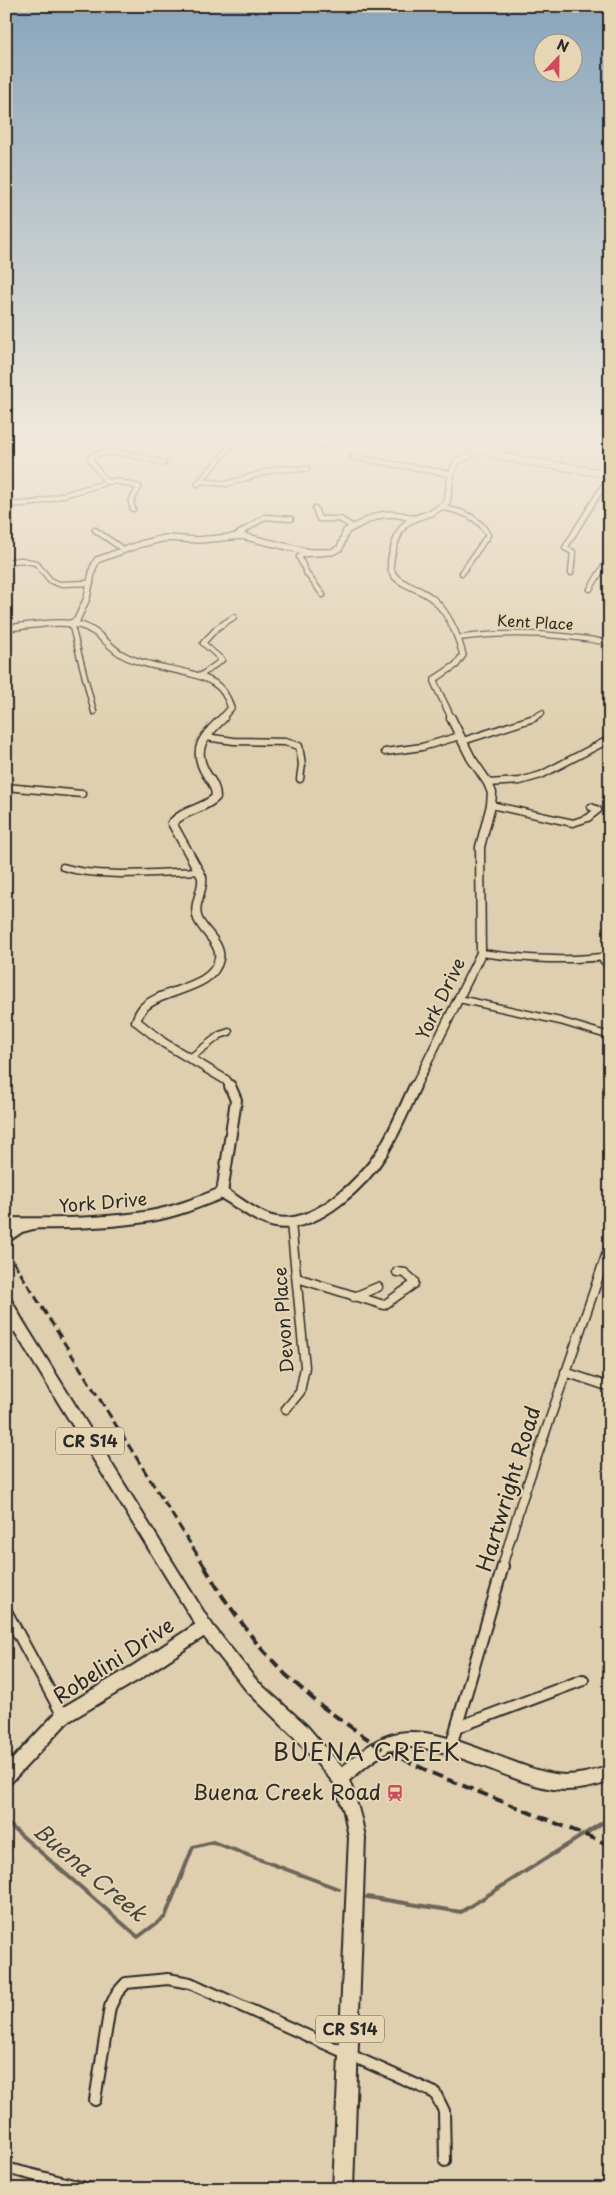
<svg xmlns="http://www.w3.org/2000/svg" width="616" height="2195" font-family="'Playpen Sans',sans-serif">
<style>
.built{fill:#d0c1a3}
.lines{fill:none;stroke-linecap:round;stroke-linejoin:round}
.stream{stroke:#6c665a;stroke-width:4}
.minor-far3-casing{stroke:#2b2b2b;stroke-width:7}
.minor-far2-casing{stroke:#2b2b2b;stroke-width:9}
.minor-far1-casing{stroke:#2b2b2b;stroke-width:11}
.minor-casing{stroke:#2b2b2b;stroke-width:14}
.tertiary-far2-casing{stroke:#2b2b2b;stroke-width:8}
.tertiary-far1-casing{stroke:#2b2b2b;stroke-width:11}
.tertiary-casing{stroke:#2b2b2b;stroke-width:14}
.secondary-far1-casing{stroke:#2b2b2b;stroke-width:9}
.secondary-casing{stroke:#2b2b2b;stroke-width:19}
.primary-casing{stroke:#2b2b2b;stroke-width:4}
.minor-far3{stroke:#e7d6b3;stroke-width:4.5}
.minor-far2{stroke:#e7d6b3;stroke-width:6}
.minor-far1{stroke:#e7d6b3;stroke-width:8}
.minor{stroke:#e7d6b3;stroke-width:10}
.tertiary-far2{stroke:#e7d6b3;stroke-width:5.5}
.tertiary-far1{stroke:#e7d6b3;stroke-width:8}
.tertiary{stroke:#e7d6b3;stroke-width:10}
.secondary-far1{stroke:#e7d6b3;stroke-width:7}
.secondary{stroke:#e7d6b3;stroke-width:15}
.primary{fill:#e7d6b3;fill-rule:evenodd}
.rail-far1{stroke:#2b2b2b;stroke-width:3;stroke-dasharray:9 4.5;stroke-linecap:butt}
.rail{stroke:#2b2b2b;stroke-width:4;stroke-dasharray:11 5.5;stroke-linecap:butt}
.labels{text-anchor:middle;stroke-width:4;stroke-linejoin:round;paint-order:stroke}
.far-street-label{font-size:15px;fill:#2b2b2b;stroke:#e7d6b3}
.shield{fill:#e7d6b3;stroke:#635e54;stroke-width:1}
.shield-label{font-size:16px;font-weight:bold;fill:#2b2b2b}
.street-label{font-size:18px;fill:#2b2b2b;stroke:#e7d6b3}
.near-street-label{font-size:21px;fill:#2b2b2b;stroke:#e7d6b3}
.near-poi-label{font-size:21px;fill:#2b2b2b;stroke:#e7d6b3;text-anchor:end}
.near-water-label{font-size:22px;font-style:italic;fill:#46443e;stroke:#e7d6b3}
.near-quarter-label{font-size:24px;letter-spacing:1px;fill:#2b2b2b;stroke:#e7d6b3}
</style>
<rect width="100%" height="100%" fill="#dfcfae"/>
<filter id="ink" filterUnits="userSpaceOnUse"><feTurbulence type="fractalNoise" baseFrequency=".02" numOctaves="2"/><feDisplacementMap in="SourceGraphic" scale="10" xChannelSelector="R" yChannelSelector="G"/><feConvolveMatrix kernelMatrix="1 2 1 2 8 2 1 2 1" color-interpolation-filters="sRGB"/></filter>
<g filter="url(#ink)">
<!-- built -->
<polygon class="built" points="500,437 610,437 610,471 513,454 490,448"/>
<g class="lines">
<!-- stream -->
<g class="stream">
<polyline points="6,1822 138,1937 165,1917 193,1847 213,1842 339,1889"/>
<polyline points="367,1897 461,1912 610,1818"/>
</g>
<!-- minor-far3 casing -->
<g class="minor-far3-casing">
<g id="minor-far3">
<polyline points="285,437 333,446"/>
<polyline points="353,457 451,474"/>
<polyline points="200,481 226,484 276,469 307,469"/>
<polyline points="105,482 116,481 139,487 131,502 133,509"/>
<polyline points="198,484 238,437"/>
<path d="M 6,505 L 35,503 L 102,484 L 105,480 L 91,461 L 91,456 C 113,447 142,457 164,463"/>
<path d="M 441,507 C 461,512 478,515 488,535 L 462,573"/>
<polyline points="315,508 319,519 340,519 353,527"/>
<polyline points="95,530 124,550"/>
<polyline points="237,535 265,517 291,519"/>
<polyline points="6,562 21,560 36,563 51,581 59,584 91,583"/>
<polyline points="571,573 573,552 565,548 610,475"/>
<polyline points="590,589 610,556"/>
<polyline points="323,595 307,574 299,557 304,554 325,553"/>
<polyline points="71,623 94,712"/>
<path d="M 458,638 C 510,631 559,633 610,643"/>
<polyline points="200,676 222,660 203,643 217,628 234,617"/>
<polyline points="532,719 542,713"/>
</g>
</g>
<!-- minor-far2 casing -->
<g class="minor-far2-casing">
<g id="minor-far2">
<polyline points="205,737 234,741 285,742 299,746 302,764 300,779"/>
<polyline points="463,741 534,718"/>
<polyline points="385,752 422,747 460,736"/>
<polyline points="488,783 520,781 541,775 610,739"/>
<polyline points="6,787 82,794"/>
<polyline points="491,805 573,823 588,818 598,810 591,807"/>
<path d="M 63,867 C 101,879 159,872 200,871"/>
<path d="M 481,953 C 524,959 567,962 610,956"/>
<polyline points="601,958 610,967"/>
<polyline points="459,999 560,1021 610,1036"/>
<polyline points="190,1058 220,1035 229,1032"/>
</g>
</g>
<!-- minor-far1 casing -->
<g class="minor-far1-casing">
<g id="minor-far1">
<polyline points="297,1278 384,1305 414,1284 414,1281 405,1273 397,1272"/>
<polyline points="354,1297 378,1287"/>
<polyline points="6,1332 18,1325"/>
<polyline points="565,1372 610,1387"/>
<polyline points="286,1409 300,1392 305,1367 291,1223"/>
<polyline points="502,1567 521,1503 610,1244"/>
</g>
</g>
<!-- minor casing -->
<g class="minor-casing">
<g id="minor">
<polyline points="6,1611 63,1716"/>
<polyline points="458,1727 583,1680"/>
<polyline points="451,1746 503,1566"/>
<polyline points="95,2100 110,2007 117,1993 126,1983 168,1979 190,1983 435,2093 444,2111 445,2161"/>
<polyline points="6,2168 89,2189"/>
</g>
</g>
<!-- tertiary-far2 casing -->
<g class="tertiary-far2-casing">
<g id="tertiary-far2">
<path d="M 71,623 L 77,620 L 87,598 L 93,568 L 97,560 L 141,544 L 165,538 L 199,540 L 242,536 L 309,552 L 332,552 L 340,548 L 346,531 C 374,517 383,508 415,519"/>
<path d="M 6,628 C 29,626 56,620 79,625 C 98,629 107,646 123,655 C 151,670 190,668 214,683 C 224,689 228,698 231,708 L 221,719"/>
<path d="M 452,719 L 435,684 L 435,679 L 456,665 L 463,655 C 458,636 449,615 435,601 C 415,581 381,588 393,550 C 396,541 399,529 407,523 C 413,517 423,516 431,513 C 437,510 442,506 447,502 L 451,476 L 456,462 L 476,452 L 495,437"/>
</g>
</g>
<!-- tertiary-far1 casing -->
<g class="tertiary-far1-casing">
<g id="tertiary-far1">
<path d="M 223,718 C 203,737 191,749 207,775 C 212,782 216,788 216,797 C 203,810 185,809 172,823 L 202,877 C 204,891 192,904 198,919 C 203,931 222,944 219,959 C 213,990 163,988 143,1008 C 140,1011 138,1016 136,1021 L 164,1043 L 226,1080 L 231,1087"/>
<polyline points="415,1087 481,953 480,847 491,805 492,793 488,783 471,758 451,718"/>
</g>
</g>
<!-- tertiary casing -->
<g class="tertiary-casing">
<g id="tertiary">
<polyline points="222,1193 236,1100 230,1086"/>
<path d="M 222,1193 C 239,1202 257,1219 276,1222 C 316,1229 364,1182 383,1151 C 396,1130 405,1107 415,1086"/>
<path d="M 6,1223 C 52,1224 99,1224 145,1217 C 172,1213 197,1203 222,1193"/>
</g>
</g>
<!-- secondary-far1 casing -->
<g class="secondary-far1-casing">
<g id="secondary-far1">
<path d="M 458,437 C 493,460 533,462 574,468"/>
<polyline points="575,469 610,474"/>
</g>
</g>
<!-- secondary casing -->
<g class="secondary-casing">
<g id="secondary">
<polyline points="6,1777 63,1716 137,1672 205,1627"/>
<path d="M 340,1778 C 356,1766 371,1750 390,1743 C 436,1726 509,1777 558,1782 C 576,1784 593,1779 610,1774"/>
</g>
</g>
<!-- primary casing -->
<g class="primary-casing">
<g id="primary">
<polygon points="33,1220 37,1222 39,1225 37,1228 22,1232 6,1243 6,1231 15,1225"/>
<path d="M 6,1297 L 10,1298 L 23,1321 L 210,1622 L 257,1681 L 307,1726 L 346,1772 C 354,1793 361,1815 365,1837 L 353,2189 L 333,2189 L 349,1837 L 344,1812 L 334,1783 L 295,1738 L 247,1691 L 200,1632 L 13,1329 L 6,1315 Z"/>
</g>
</g>
<!-- minor-far3 -->
<use href="#minor-far3" class="minor-far3"/>
<!-- minor-far2 -->
<use href="#minor-far2" class="minor-far2"/>
<!-- minor-far1 -->
<use href="#minor-far1" class="minor-far1"/>
<!-- minor -->
<use href="#minor" class="minor"/>
<!-- tertiary-far2 -->
<use href="#tertiary-far2" class="tertiary-far2"/>
<!-- tertiary-far1 -->
<use href="#tertiary-far1" class="tertiary-far1"/>
<!-- tertiary -->
<use href="#tertiary" class="tertiary"/>
<!-- secondary-far1 -->
<use href="#secondary-far1" class="secondary-far1"/>
<!-- secondary -->
<use href="#secondary" class="secondary"/>
<!-- primary -->
<use href="#primary" class="primary"/>
<!-- rail-far1 -->
<polyline class="rail-far1" points="6,1250 205,1567"/>
<!-- rail -->
<polyline class="rail" points="204,1566 223,1597 258,1645 286,1675 320,1705 379,1747 434,1774 610,1845"/>
</g>
</g>
<!-- sky -->
<linearGradient id="sky" x2="0" y2="1"><stop stop-color="#88a5bc"/><stop offset="0.59" stop-color="#f1e9db"/><stop offset="1" stop-color="#f1e9db" stop-opacity="0"/></linearGradient>
<rect width="616" height="744" fill="url(#sky)"/>
<!-- icons -->
<defs>
<g id="station-bare" transform="scale(1.35)"><path d="M-3-6H3Q5-6 5-4V2Q5 4 3 4L4.5 6H3L1.5 4h-3L-3 6H-4.5L-3 4Q-5 4-5 2V-4Q-5-6-3-6ZM-3.5-4v3h7v-3ZM-3.5 1v1.5H-2V1ZM2 1v1.5H3.5V1Z" fill="#d1495b" stroke="#e7d6b3" stroke-width="2.5" paint-order="stroke"/></g>
</defs>
<g fill-rule="evenodd">
<use href="#station-bare" x="395" y="1793"/>
</g>
<g class="labels">
<!-- far-street labels -->
<g class="far-street-label">
<text transform="translate(535 623) rotate(3)" y="5">Kent Place</text>
</g>
<!-- shield labels -->
<g class="shield">
<rect x="56" y="1427.5" width="68" height="27" rx="4"/>
<rect x="316" y="2015.5" width="68" height="27" rx="4"/>
</g>
<g class="shield-label">
<text x="90" y="1447">CR S14</text>
<text x="350" y="2035">CR S14</text>
</g>
<!-- street labels -->
<g class="street-label">
<text transform="translate(441 999) rotate(-64)" y="6">York Drive</text>
<text transform="translate(103 1203) rotate(-5)" y="6">York Drive</text>
<text transform="translate(284 1320) rotate(-94)" y="6">Devon Place</text>
</g>
<!-- near-street labels -->
<g class="near-street-label">
<text transform="translate(509 1489) rotate(-73)" y="7">Hartwright Road</text>
<text transform="translate(114 1661) rotate(-33)" y="7">Robelini Drive</text>
</g>
<!-- near-poi labels -->
<g class="near-poi-label">
<text x="381" y="1800">Buena Creek Road</text>
</g>
<!-- near-water labels -->
<g class="near-water-label">
<text transform="translate(90 1872) rotate(40)" y="8">Buena Creek</text>
</g>
<!-- near-quarter labels -->
<g class="near-quarter-label">
<text x="367" y="1761">BUENA CREEK</text>
</g>
</g>
<!-- margin -->
<rect width="616" height="2195" fill="none" stroke="#e7d6b3" stroke-width="25"/>
<rect x="12" y="12" width="591" height="2170" fill="none" stroke="#2b2b2b" stroke-width="2" filter="url(#ink)"/>
<!-- north arrow -->
<g transform="translate(558 58) rotate(22)"><circle r="24" fill="#e7d6b3" stroke="#9c927d"/>
<path d="M0-4L9 19L0 12L-9 19Z" fill="#d1495b"/>
<text y="-8" font-size="14" font-weight="bold" text-anchor="middle" fill="#2b2b2b">N</text>
</g>
</svg>
